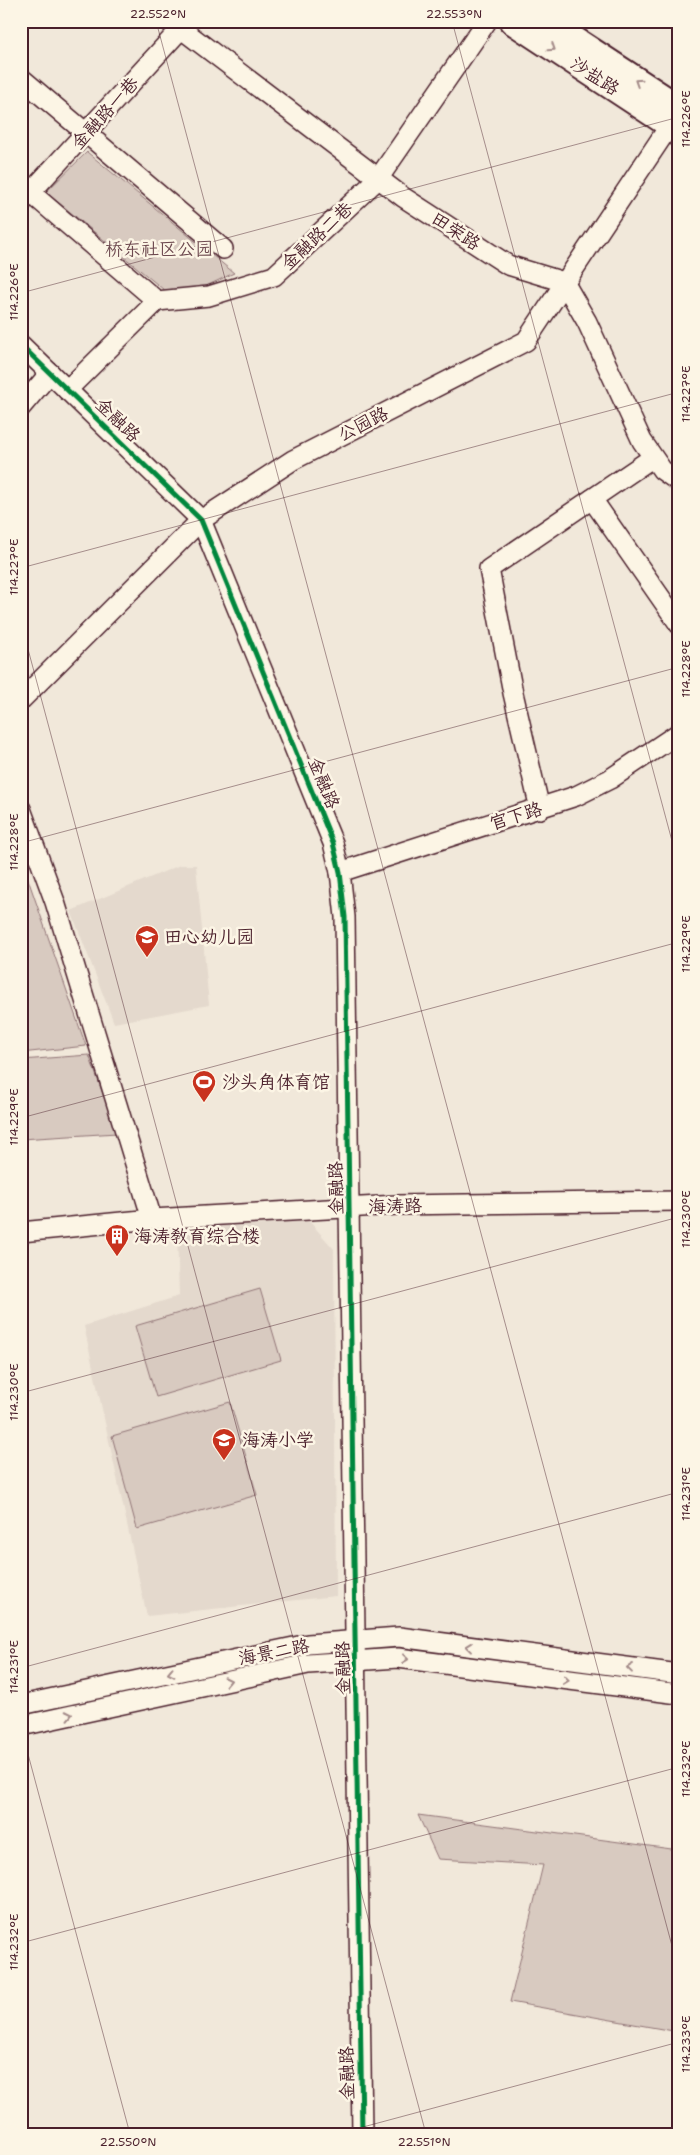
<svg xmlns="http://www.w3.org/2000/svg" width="700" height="2155" font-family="'Shantell Sans','LXGW WenKai TC',sans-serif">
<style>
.built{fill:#e4d9cd}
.green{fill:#d8cac0;stroke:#917476}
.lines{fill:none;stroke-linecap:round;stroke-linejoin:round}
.minor-casing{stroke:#4a1f2b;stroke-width:22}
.major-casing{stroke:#4a1f2b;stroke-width:29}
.minor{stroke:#fcf5e5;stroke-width:19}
.major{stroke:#fcf5e5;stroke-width:25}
.cycleway-casing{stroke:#fcf5e5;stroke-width:8}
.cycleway{stroke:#00873e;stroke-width:5}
.oneway{stroke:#a38a88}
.ticks{fill:none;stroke:#4a1f2b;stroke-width:1;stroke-opacity:0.45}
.labels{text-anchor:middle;stroke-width:5;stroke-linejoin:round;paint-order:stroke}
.street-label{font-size:18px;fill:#4a1f2b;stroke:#fcf5e5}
.park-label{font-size:18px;fill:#6e4a50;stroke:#fcf5e5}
.poi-label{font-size:18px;fill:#4a1f2b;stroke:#fcf5e5;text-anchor:start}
.neatline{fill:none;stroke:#4a1f2b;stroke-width:2}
.ticks-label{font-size:12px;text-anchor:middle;fill:#4a1f2b}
</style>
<rect width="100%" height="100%" fill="#f1e8da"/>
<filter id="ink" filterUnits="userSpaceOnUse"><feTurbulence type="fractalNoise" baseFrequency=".02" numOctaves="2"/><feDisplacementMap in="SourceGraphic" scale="10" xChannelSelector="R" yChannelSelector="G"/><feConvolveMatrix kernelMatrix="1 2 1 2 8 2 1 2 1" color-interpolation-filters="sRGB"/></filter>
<g filter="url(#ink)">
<!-- built -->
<g class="built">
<polygon points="180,865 196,865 209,1005 114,1023 71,911"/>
<polygon points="309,1221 334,1249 336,1596 147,1616 84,1326 179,1296 177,1229"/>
</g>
<!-- green -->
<g class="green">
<polygon points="87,152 234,273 204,287 164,290 46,192"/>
<polygon points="21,859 86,1046 21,1053"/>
<polygon points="89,1055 117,1133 21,1139 21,1060"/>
<polygon points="260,1289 281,1360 156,1397 135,1326"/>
<polygon points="230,1402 257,1495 137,1529 112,1436"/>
<polygon points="418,1815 679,1850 679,2032 510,2002 543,1865 438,1859"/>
</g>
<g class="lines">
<!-- minor casing -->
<g class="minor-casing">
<g id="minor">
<polyline points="171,21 403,197 508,265 564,282 587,322 642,441 662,470 679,482"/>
<polyline points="21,78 223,249"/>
<polyline points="31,193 157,301"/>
<polyline points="21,203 188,21"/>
<polyline points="21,345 201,520 333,843 340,872 345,917 362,2134"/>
<polyline points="67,390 157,301 209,296 274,276 378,179 487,21"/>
<polyline points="21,407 50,373"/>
<polyline points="592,499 679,624"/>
<polyline points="21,700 201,520 293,460 526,341 670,125"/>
<polyline points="21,809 55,902 152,1219"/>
<polyline points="540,809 513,693 489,569 652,458"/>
<polyline points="340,872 576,796 610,779 679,733"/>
<polyline points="21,1232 152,1219 397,1205 679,1201"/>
<polyline points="21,1705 308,1644 399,1637 679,1674"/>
<polyline points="21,1726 308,1664 398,1658 679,1694"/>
</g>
</g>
<!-- major casing -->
<g class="major-casing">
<g id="major">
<polyline points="512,21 679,131"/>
<polyline points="546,21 679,108"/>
</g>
</g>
<!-- minor -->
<use href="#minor" class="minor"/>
<!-- major -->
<use href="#major" class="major"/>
<!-- cycleway casing -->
<g class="cycleway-casing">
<polyline id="cycleway" points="21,345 201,520 333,843 340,872 345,917 362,2134"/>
</g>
<!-- cycleway -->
<use href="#cycleway" class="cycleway"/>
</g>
<!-- one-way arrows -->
<defs><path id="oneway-chevron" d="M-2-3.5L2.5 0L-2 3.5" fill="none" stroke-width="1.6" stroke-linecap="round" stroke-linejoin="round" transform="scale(1.25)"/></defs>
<g class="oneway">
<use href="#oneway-chevron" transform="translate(552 48) rotate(33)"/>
<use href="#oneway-chevron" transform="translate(638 82) rotate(-147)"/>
<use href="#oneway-chevron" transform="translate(469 1647) rotate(-173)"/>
<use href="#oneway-chevron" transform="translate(405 1659) rotate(6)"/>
<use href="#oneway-chevron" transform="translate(630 1668) rotate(-173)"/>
<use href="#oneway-chevron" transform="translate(171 1673) rotate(168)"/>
<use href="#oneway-chevron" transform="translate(566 1680) rotate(7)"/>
<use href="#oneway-chevron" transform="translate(228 1681) rotate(-12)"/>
<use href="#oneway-chevron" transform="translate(69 1715) rotate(-12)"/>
</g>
</g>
<!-- ticks -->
<path class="ticks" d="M 156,21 L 679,1972M 452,21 L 679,867M 21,293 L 679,117M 21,568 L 679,392M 21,623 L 426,2134M 21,843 L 679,667M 21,1118 L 679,942M 21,1393 L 679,1217M 21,1668 L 679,1492M 21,1728 L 130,2134M 21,1943 L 679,1767M 337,2134 L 679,2042"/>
<!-- icons -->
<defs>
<g id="school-pin" transform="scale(1.25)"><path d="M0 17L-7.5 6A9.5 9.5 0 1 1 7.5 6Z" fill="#c8321e" stroke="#fcf5e5"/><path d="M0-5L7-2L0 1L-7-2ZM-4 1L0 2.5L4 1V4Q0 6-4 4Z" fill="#fff"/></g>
<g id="stadium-pin" transform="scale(1.25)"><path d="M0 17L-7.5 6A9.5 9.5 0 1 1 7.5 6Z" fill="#c8321e" stroke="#fcf5e5"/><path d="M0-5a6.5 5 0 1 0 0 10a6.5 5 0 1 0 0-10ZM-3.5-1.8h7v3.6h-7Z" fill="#fff"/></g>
<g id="building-pin" transform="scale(1.25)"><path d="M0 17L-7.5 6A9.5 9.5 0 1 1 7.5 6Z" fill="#c8321e" stroke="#fcf5e5"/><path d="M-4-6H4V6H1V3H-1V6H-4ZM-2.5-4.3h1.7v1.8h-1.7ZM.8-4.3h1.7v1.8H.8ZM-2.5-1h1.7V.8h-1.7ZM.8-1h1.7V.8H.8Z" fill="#fff"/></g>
</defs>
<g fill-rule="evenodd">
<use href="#school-pin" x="147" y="937"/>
<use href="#stadium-pin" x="204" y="1082"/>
<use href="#building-pin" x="117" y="1236"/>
<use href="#school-pin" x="224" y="1440"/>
</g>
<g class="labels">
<!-- street labels -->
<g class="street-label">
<text transform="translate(595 76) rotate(33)" y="6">沙盐路</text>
<text transform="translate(105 113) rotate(-48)" y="6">金融路一巷</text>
<text transform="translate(456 231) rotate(33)" y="6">田荣路</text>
<text transform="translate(317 236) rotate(-43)" y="6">金融路二巷</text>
<text transform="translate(118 420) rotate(44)" y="6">金融路</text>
<text transform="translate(363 424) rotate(-27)" y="6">公园路</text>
<text transform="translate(324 783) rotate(68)" y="6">金融路</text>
<text transform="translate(516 816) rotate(-17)" y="6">官下路</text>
<text transform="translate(336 1188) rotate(-91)" y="6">金融路</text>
<text transform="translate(395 1206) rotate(-2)" y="6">海涛路</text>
<text transform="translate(274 1652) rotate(-11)" y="6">海景二路</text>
<text transform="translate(343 1668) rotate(-91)" y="6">金融路</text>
<text transform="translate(347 2073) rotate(-91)" y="6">金融路</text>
</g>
<!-- park labels -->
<g class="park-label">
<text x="159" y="255">桥东社区公园</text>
</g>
<!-- poi labels -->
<g class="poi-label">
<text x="164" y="943">田心幼儿园</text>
<text x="222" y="1088">沙头角体育馆</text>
<text x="134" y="1242">海涛教育综合楼</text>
<text x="242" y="1446">海涛小学</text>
</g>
</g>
<!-- margin -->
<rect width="700" height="2155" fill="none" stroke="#fcf5e5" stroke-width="55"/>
<rect x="28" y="28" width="644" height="2100" class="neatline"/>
<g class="ticks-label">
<text x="158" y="18">22.552°N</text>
<text x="454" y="18">22.553°N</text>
<text transform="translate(686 119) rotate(-90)" y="4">114.226°E</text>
<text transform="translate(14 292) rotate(-90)" y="4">114.226°E</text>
<text transform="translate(686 394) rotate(-90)" y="4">114.227°E</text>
<text transform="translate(14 567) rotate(-90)" y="4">114.227°E</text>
<text transform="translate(686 669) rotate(-90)" y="4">114.228°E</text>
<text transform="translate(14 842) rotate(-90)" y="4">114.228°E</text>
<text transform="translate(686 944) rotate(-90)" y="4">114.229°E</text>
<text transform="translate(14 1117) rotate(-90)" y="4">114.229°E</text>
<text transform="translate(686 1219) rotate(-90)" y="4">114.230°E</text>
<text transform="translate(14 1392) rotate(-90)" y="4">114.230°E</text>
<text transform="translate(686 1494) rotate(-90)" y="4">114.231°E</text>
<text transform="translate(14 1667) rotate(-90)" y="4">114.231°E</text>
<text transform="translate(686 1769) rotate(-90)" y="4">114.232°E</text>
<text transform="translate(14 1942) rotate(-90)" y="4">114.232°E</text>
<text transform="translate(686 2044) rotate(-90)" y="4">114.233°E</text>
<text x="128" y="2146">22.550°N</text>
<text x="424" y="2146">22.551°N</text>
</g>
</svg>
